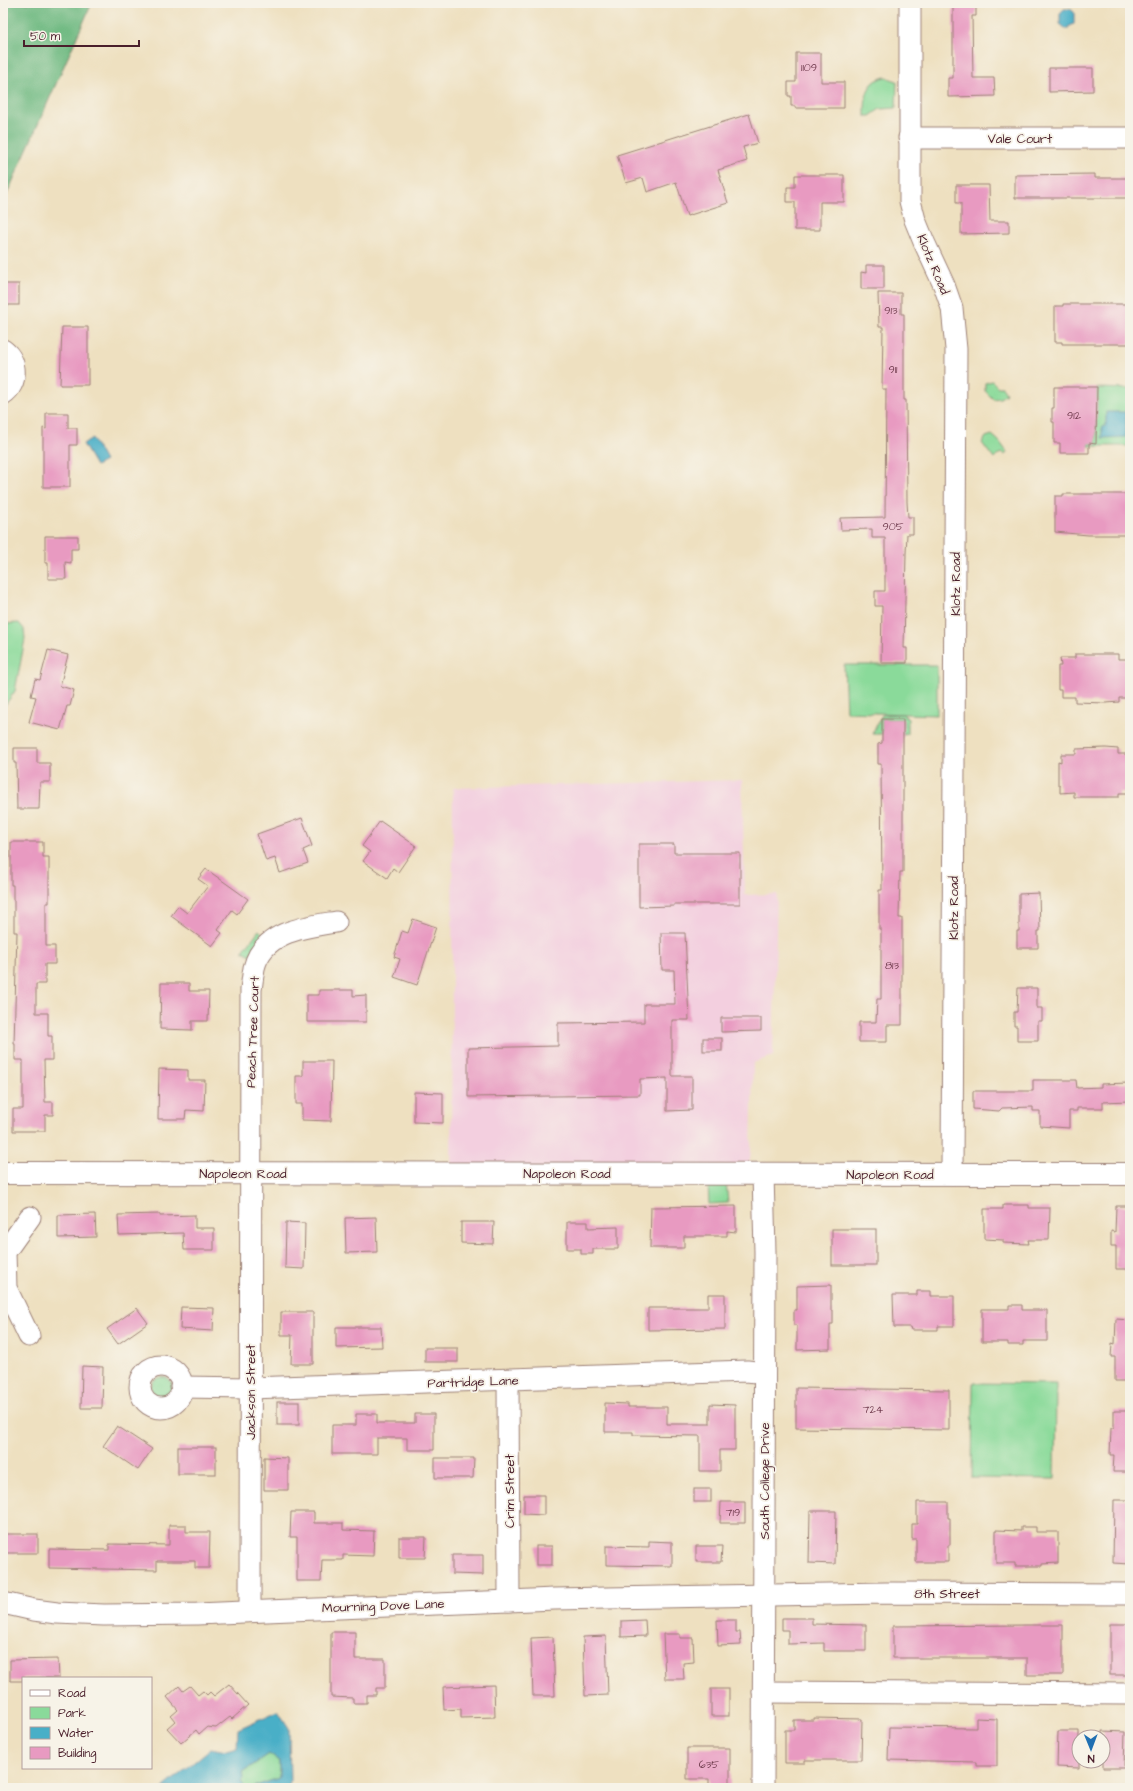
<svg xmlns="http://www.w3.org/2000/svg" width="1133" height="1791" font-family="'Architects Daughter',sans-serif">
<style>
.built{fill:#f3cfdf}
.green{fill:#8ada9a;stroke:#6a7c62}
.forest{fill:#6fba82;stroke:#5c6c56}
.water{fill:#48afc7;stroke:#496779}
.building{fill:#e89ac1}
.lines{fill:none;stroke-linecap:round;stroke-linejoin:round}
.minor-casing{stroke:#9c8076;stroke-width:23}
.major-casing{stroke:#9c8076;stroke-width:24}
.minor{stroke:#fff;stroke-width:21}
.major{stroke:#fff;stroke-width:22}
.labels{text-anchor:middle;stroke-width:3.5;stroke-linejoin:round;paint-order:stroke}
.number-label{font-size:11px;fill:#723e50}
.street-label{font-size:13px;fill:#4a1f2b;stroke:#f7f3e8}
</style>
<rect width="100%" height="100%" fill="#f7f3e8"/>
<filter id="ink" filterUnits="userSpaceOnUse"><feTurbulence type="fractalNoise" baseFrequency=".025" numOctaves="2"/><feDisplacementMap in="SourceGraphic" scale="8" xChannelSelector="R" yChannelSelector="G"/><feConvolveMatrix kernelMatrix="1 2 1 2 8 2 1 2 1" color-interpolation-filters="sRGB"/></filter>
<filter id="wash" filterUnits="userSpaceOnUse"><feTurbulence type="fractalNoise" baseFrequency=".012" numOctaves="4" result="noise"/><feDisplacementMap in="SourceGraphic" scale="16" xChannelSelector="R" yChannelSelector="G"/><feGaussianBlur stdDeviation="0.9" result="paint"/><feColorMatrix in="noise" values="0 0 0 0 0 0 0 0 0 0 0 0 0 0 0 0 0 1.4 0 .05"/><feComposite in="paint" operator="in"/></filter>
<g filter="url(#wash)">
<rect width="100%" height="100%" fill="#eee0c0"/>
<!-- built -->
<polygon class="built" points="742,780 745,895 777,894 773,1056 753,1063 751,1150 748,1174 451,1173 453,788"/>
<!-- green -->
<g class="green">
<path d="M 885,77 L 897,81 L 896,108 L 880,109 L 870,116 L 865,116 C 865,99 865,82 885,77 Z"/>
<polygon points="992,381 998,387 1002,387 1006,394 1000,398 993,399 985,391 985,383"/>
<polygon points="1097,388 1130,389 1130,446 1089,446 1089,443 1096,443"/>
<polygon points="992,435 999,441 1007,452 1005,455 1002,453 999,454 994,459 982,443 986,437"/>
<polygon points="19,623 24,629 25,639 15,691 3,708 3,624"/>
<polygon points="844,665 937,665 937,715 846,712"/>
<polygon points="903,714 908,719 908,733 903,734 903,719 882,719 882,734 872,734 882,715"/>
<polygon points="259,930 265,936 251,955 243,951"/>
<polygon points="726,1181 728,1203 709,1204 708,1185"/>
<circle cx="162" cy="1388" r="11"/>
<polygon points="973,1383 1056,1384 1055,1479 972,1478"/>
<polygon points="269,1754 279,1761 279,1778 250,1788 245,1788 240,1781 243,1777 243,1772"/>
</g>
<!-- forest -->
<polygon class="forest" points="3,3 92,3 3,203"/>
<!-- water -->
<g class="water">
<polygon points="1064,9 1070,9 1074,12 1074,24 1068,27 1068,29 1065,29 1064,27 1060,24 1060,13"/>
<polygon points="1106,412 1126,412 1126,437 1102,438 1102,428 1106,425"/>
<polygon points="92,438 105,461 96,466 83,444"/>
<polygon points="278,1711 289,1728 290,1782 288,1788 250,1788 279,1778 279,1761 269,1754 243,1772 244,1777 241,1781 245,1788 163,1788 211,1748 226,1751 237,1748 238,1729"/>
</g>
<g id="blocks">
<!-- building -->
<g class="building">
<polygon points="953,3 976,3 976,16 972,16 973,78 994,78 995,96 948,97 948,78 953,78"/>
<polygon points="796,53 821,53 821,82 844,82 844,108 795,108 795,106 791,106 791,96 788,96 788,82 796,82"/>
<polygon points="1049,68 1093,68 1093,91 1049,92"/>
<polygon points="749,114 758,143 743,147 747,161 718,170 728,203 687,216 676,182 647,192 643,178 626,183 617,155"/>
<polygon points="1095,174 1095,178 1130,178 1130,198 1015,198 1015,175"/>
<polygon points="795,175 844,175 844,202 820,202 820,230 795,230 795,202 787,202 787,187 795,187"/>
<polygon points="956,185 989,185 990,221 1009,221 1009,233 961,234 961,203 956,203"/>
<polygon points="866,265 884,265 884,289 861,289 861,272 866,273"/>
<rect x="3" y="284" width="16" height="21"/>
<polygon points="878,293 901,293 901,314 904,314 904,400 906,400 907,502 908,517 913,517 913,534 907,534 906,553 904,648 907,648 907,663 881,663 882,606 875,606 875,591 885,591 885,538 872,538 872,529 841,530 840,518 885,517 886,389 882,389 883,327 879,327"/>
<polygon points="1063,304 1130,304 1130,344 1062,344 1062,342 1055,342 1055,306 1063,306"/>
<polygon points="62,327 88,327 88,385 60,385"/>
<polygon points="1054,387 1097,387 1096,444 1089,443 1089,453 1060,453 1060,443 1054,443 1054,422 1052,422 1052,408 1054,408"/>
<polygon points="46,413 68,413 68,428 77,428 77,445 70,445 70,487 43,487 43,428 46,429"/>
<polygon points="1063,494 1130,494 1130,535 1088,535 1055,532 1055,496 1063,496"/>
<polygon points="45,536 78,536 78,549 71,549 71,563 65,562 66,579 48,579 48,563 45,563"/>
<polygon points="48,650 68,655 60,686 74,690 70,706 67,706 60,730 29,722 36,697 31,696 35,679 40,680"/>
<polygon points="1075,654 1118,654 1118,659 1130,659 1130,698 1119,698 1119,702 1106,703 1075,702 1075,697 1061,697 1061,690 1058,690 1058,666 1061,666 1060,658 1075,658"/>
<polygon points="882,719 903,719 903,872 900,872 899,918 902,918 902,1025 887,1025 887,1042 859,1042 859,1022 876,1022 877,999 881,999 881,929 879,929 879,890 882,890 881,764 878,764 878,744 882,743"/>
<polygon points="14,748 37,748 37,763 50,763 50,782 40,782 39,809 17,809 16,763 14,763"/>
<polygon points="1106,748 1118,749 1118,754 1130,754 1130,793 1119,793 1119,797 1074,797 1074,792 1060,793 1060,785 1058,785 1058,761 1061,762 1061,754 1076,754 1076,749"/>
<polygon points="302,818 312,846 303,850 308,863 280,873 275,858 266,861 257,834"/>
<polygon points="380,821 416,846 398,872 393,868 387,878 363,861 370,852 362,846"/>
<polygon points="11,842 43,842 43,857 49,857 49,903 46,903 46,946 55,946 55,964 45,964 45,984 36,984 36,1013 48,1013 48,1036 52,1036 52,1060 44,1060 45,1102 53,1102 53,1115 45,1115 45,1131 13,1131 13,1109 23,1109 23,1060 15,1060 15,1044 14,1044 17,932 14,932 14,900 13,900 13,885 11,885"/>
<polygon points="639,844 674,844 674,853 740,853 740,904 674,904 674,906 639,907"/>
<polygon points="206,869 248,899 237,914 232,910 218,930 222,933 212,946 171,916 178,906 187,913 208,886 198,879"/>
<polygon points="1039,893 1040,931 1038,931 1038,948 1017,948 1017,931 1019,931 1019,894"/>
<polygon points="413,919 436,927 417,985 394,977 400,959 394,957 402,931 408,933"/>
<polygon points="661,933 685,933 689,1020 672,1020 672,1076 692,1076 692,1110 667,1111 667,1078 640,1079 640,1095 468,1097 468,1048 558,1046 558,1023 644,1022 644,1004 675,1004 674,970 662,970"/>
<polygon points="161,983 189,983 189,991 209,991 208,1021 192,1021 192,1030 160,1029"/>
<polygon points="1018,988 1037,988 1037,1008 1042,1008 1042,1021 1038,1021 1038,1041 1017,1041 1017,1026 1014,1026 1014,1012 1017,1012"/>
<polygon points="319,990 353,990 353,996 366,995 366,1022 307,1022 307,995 319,995"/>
<polygon points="721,1018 761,1018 761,1031 721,1032"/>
<rect x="703" y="1038" width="19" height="13"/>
<polygon points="303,1061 332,1061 331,1121 302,1120 302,1104 296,1104 296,1076 303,1076"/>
<polygon points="159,1069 188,1070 188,1080 205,1080 204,1111 186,1110 185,1119 158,1119"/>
<polygon points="1033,1080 1076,1080 1077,1088 1101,1087 1101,1084 1129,1083 1130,1101 1103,1102 1103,1108 1077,1108 1077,1111 1069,1111 1069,1128 1040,1126 1040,1111 1033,1111 1033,1107 1002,1108 999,1111 973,1109 973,1091 1033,1091"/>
<polygon points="414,1092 443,1093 443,1123 414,1122"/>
<polygon points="1003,1205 1029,1205 1029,1208 1050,1208 1049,1240 1028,1240 1029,1244 1003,1243 1003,1240 984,1239 984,1209 1003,1209"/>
<polygon points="736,1206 736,1232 727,1231 727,1236 684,1236 684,1248 650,1248 651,1207"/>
<polygon points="1116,1206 1130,1206 1130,1269 1116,1269 1116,1246 1111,1246 1111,1231 1115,1232"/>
<polygon points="95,1214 96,1237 58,1238 58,1215"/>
<polygon points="160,1214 160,1216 195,1215 195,1228 214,1228 214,1250 184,1250 183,1233 119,1235 118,1215"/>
<polygon points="376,1217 377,1252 346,1253 345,1218"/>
<polygon points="286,1222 305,1223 304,1269 285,1268"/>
<polygon points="461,1222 494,1222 493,1244 461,1243"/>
<polygon points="567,1222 588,1222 588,1228 618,1227 618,1249 593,1249 593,1254 581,1254 581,1249 567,1249"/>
<rect x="832" y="1229" width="44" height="36"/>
<polygon points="831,1285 831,1310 833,1310 833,1324 830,1324 830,1349 797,1350 797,1325 794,1325 794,1310 797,1310 797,1286"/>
<polygon points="917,1291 931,1291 931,1296 954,1296 954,1326 938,1326 938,1330 911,1330 910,1327 894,1327 893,1295 917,1295"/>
<polygon points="708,1294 725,1294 725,1329 648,1330 648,1308 708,1308"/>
<polygon points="1009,1305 1022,1305 1022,1310 1047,1310 1047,1341 1023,1341 1023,1345 1008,1345 1008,1342 982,1342 982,1309 1009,1309"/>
<polygon points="181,1307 214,1308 213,1331 180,1329"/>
<polygon points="137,1308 148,1323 118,1344 107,1329"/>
<polygon points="281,1312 313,1312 313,1364 291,1364 292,1335 281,1335"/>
<polygon points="1116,1319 1130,1320 1130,1381 1115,1381 1115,1357 1111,1357 1112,1343 1115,1344"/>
<polygon points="336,1327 381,1327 382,1347 336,1348"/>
<rect x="425" y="1348" width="33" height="14"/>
<polygon points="82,1366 103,1367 102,1408 81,1408"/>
<polygon points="796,1388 949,1390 949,1430 796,1428"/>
<rect x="277" y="1402" width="22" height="23"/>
<polygon points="605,1403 628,1404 628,1407 667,1407 667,1424 710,1424 710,1404 735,1405 735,1450 720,1450 720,1471 700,1471 700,1436 633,1435 633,1432 605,1432"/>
<polygon points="1114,1411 1130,1411 1130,1472 1113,1472 1114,1455 1110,1455 1111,1428 1114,1428"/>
<polygon points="356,1414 377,1414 377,1423 415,1423 415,1414 434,1414 434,1450 407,1450 407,1438 377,1438 377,1454 332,1454 332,1425 356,1425"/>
<polygon points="117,1426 152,1449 138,1470 103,1446"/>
<rect x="178" y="1447" width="38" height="27"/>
<polygon points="264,1457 288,1458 288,1490 264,1490"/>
<polygon points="435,1458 474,1458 473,1478 435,1478"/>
<rect x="694" y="1489" width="17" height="13"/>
<polygon points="524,1495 544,1495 544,1515 524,1514"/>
<polygon points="1114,1500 1130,1500 1130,1564 1113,1563"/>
<polygon points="721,1502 745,1502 745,1523 720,1523"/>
<polygon points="917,1502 948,1502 948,1518 950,1518 950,1545 948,1545 948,1562 916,1562 916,1539 912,1539 912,1524 917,1524"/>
<polygon points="810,1511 836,1511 835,1564 809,1563"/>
<polygon points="291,1512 314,1512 314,1523 343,1523 343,1530 374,1531 373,1556 343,1555 343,1560 322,1560 321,1581 297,1581 297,1537 290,1537"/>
<polygon points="169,1525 186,1525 186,1532 210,1532 209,1568 195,1568 195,1561 157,1561 157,1570 49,1568 49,1549 109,1550 109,1544 169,1545"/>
<polygon points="1021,1527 1036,1527 1036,1532 1058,1532 1058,1563 1042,1564 1042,1566 1015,1566 1015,1563 996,1563 996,1530 1021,1531"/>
<rect x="3" y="1534" width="35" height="19"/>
<polygon points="399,1537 426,1537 425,1558 399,1558"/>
<polygon points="649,1541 672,1542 672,1566 606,1565 606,1546 649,1547"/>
<rect x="536" y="1546" width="16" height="19"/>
<polygon points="696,1546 722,1546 721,1562 696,1562"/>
<polygon points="452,1555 483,1555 483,1575 452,1574"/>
<polygon points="782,1618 812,1618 812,1624 866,1625 866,1651 824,1651 824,1643 788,1644 788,1630 782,1630"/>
<polygon points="645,1620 646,1636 621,1637 621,1621"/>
<polygon points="717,1620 736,1620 736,1632 740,1632 741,1645 718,1646"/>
<rect x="1110" y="1624" width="20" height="51"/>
<polygon points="1027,1625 1063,1625 1063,1675 1027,1675 1027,1658 893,1658 893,1626"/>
<polygon points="331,1632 355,1632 355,1659 385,1659 385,1688 376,1688 376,1695 367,1695 367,1703 353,1703 353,1698 331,1697"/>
<polygon points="663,1634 680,1634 680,1638 693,1638 694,1662 683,1663 684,1679 665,1679"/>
<polygon points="606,1636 608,1695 585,1696 583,1637"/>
<polygon points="553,1637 555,1696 533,1696 531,1638"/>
<polygon points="58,1659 59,1678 23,1678 23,1681 10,1681 10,1660"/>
<polygon points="229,1684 248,1705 232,1719 230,1717 216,1728 207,1727 199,1734 196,1730 181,1743 167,1728 175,1721 171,1716 178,1710 167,1697 179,1686 183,1691 190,1686 198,1695 203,1691 207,1695 210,1692 214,1696"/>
<polygon points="494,1685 495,1717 461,1718 461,1709 444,1710 443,1687"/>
<rect x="711" y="1689" width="18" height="27"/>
<polygon points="814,1718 862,1719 861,1760 805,1760 805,1763 785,1763 785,1730 794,1730 794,1720 814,1720"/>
<polygon points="976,1718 997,1719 997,1766 976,1766 976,1762 888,1760 889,1727 976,1728"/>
<polygon points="1058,1731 1079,1731 1079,1768 1057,1767"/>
<polygon points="1103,1731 1125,1732 1124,1768 1103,1768"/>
<polygon points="687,1748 730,1748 730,1788 709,1788 709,1779 687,1779"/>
</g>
</g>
</g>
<g filter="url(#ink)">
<use href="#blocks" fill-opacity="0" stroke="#9c8076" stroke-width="1"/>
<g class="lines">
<!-- minor casing -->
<g class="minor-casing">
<g id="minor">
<polyline points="910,3 910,201 915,220 924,242 944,285 952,308 956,349 952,1174"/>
<polyline points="909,138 1130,138"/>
<path d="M 3,350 C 18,361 18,384 3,394"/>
<polyline points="763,1174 765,1252 763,1788"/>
<polyline points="29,1336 6,1288 5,1252 30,1217"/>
<circle cx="161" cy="1387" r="21"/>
<polyline points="508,1380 509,1601"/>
<polyline points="181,1387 250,1388 747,1371 764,1373"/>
<polyline points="3,1603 34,1610 57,1613 104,1615 197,1614 554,1599 886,1593 1130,1594"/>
<path d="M 250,1611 L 251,990 C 252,982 253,975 254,968 C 263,931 305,927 336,922"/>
<polyline points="763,1692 1130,1694"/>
</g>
</g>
<!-- major casing -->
<g class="major-casing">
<polyline id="major" points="3,1173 1130,1174"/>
</g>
<!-- minor -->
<use href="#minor" class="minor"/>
<!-- major -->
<use href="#major" class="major"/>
</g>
</g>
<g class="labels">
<!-- number labels -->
<g class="number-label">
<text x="809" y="71">1109</text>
<text x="891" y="314">913</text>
<text x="893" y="373">911</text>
<text x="1074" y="419">912</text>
<text x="893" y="530">905</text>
<text x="892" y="969">813</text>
<text x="873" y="1413">724</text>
<text x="733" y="1516">719</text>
<text x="709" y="1768">635</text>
</g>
<!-- street labels -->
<g class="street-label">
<text x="1020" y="143">Vale Court</text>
<text transform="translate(934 264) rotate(67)" y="5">Klotz Road</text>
<text transform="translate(955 584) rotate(-90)" y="5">Klotz Road</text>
<text transform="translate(953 908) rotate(-90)" y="5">Klotz Road</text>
<text transform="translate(252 1032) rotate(-88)" y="5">Peach Tree Court</text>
<text x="243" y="1178">Napoleon Road</text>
<text x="567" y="1178">Napoleon Road</text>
<text x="890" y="1179">Napoleon Road</text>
<text transform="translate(473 1381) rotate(-2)" y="5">Partridge Lane</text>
<text transform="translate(250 1392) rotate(-90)" y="5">Jackson Street</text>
<text transform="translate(764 1481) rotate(-90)" y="5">South College Drive</text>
<text transform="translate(509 1491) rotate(-90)" y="5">Crim Street</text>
<text x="947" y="1598">8th Street</text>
<text transform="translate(383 1605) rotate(-2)" y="5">Mourning Dove Lane</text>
</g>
</g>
<!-- margin -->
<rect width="1133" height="1791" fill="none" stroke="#f7f3e8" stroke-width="16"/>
<!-- legend -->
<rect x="22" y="1677" width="130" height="92" fill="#f7f3e8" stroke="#b29e9c"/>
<rect x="30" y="1690" width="20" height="6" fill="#ffffff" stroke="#b29e9c"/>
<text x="58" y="1697" font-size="12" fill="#4a1f2b">Road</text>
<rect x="30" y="1707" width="20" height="12" fill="#8ada9a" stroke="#b29e9c"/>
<text x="58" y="1717" font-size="12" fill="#4a1f2b">Park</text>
<rect x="30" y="1727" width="20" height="12" fill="#48afc7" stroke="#b29e9c"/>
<text x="58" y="1737" font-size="12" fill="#4a1f2b">Water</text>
<rect x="30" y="1747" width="20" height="12" fill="#e89ac1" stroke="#b29e9c"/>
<text x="58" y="1757" font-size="12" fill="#4a1f2b">Building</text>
<!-- north arrow -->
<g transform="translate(1091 1749) rotate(179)"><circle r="19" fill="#f7f3e8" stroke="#b29e9c"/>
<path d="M0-3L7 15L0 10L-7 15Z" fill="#1f6fb2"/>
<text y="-6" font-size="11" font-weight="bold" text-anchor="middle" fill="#4a1f2b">N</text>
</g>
<!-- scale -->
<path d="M24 40v6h115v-6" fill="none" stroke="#4a1f2b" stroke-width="2"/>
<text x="30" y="40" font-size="12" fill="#4a1f2b" stroke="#f7f3e8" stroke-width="3" paint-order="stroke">50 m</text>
</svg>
